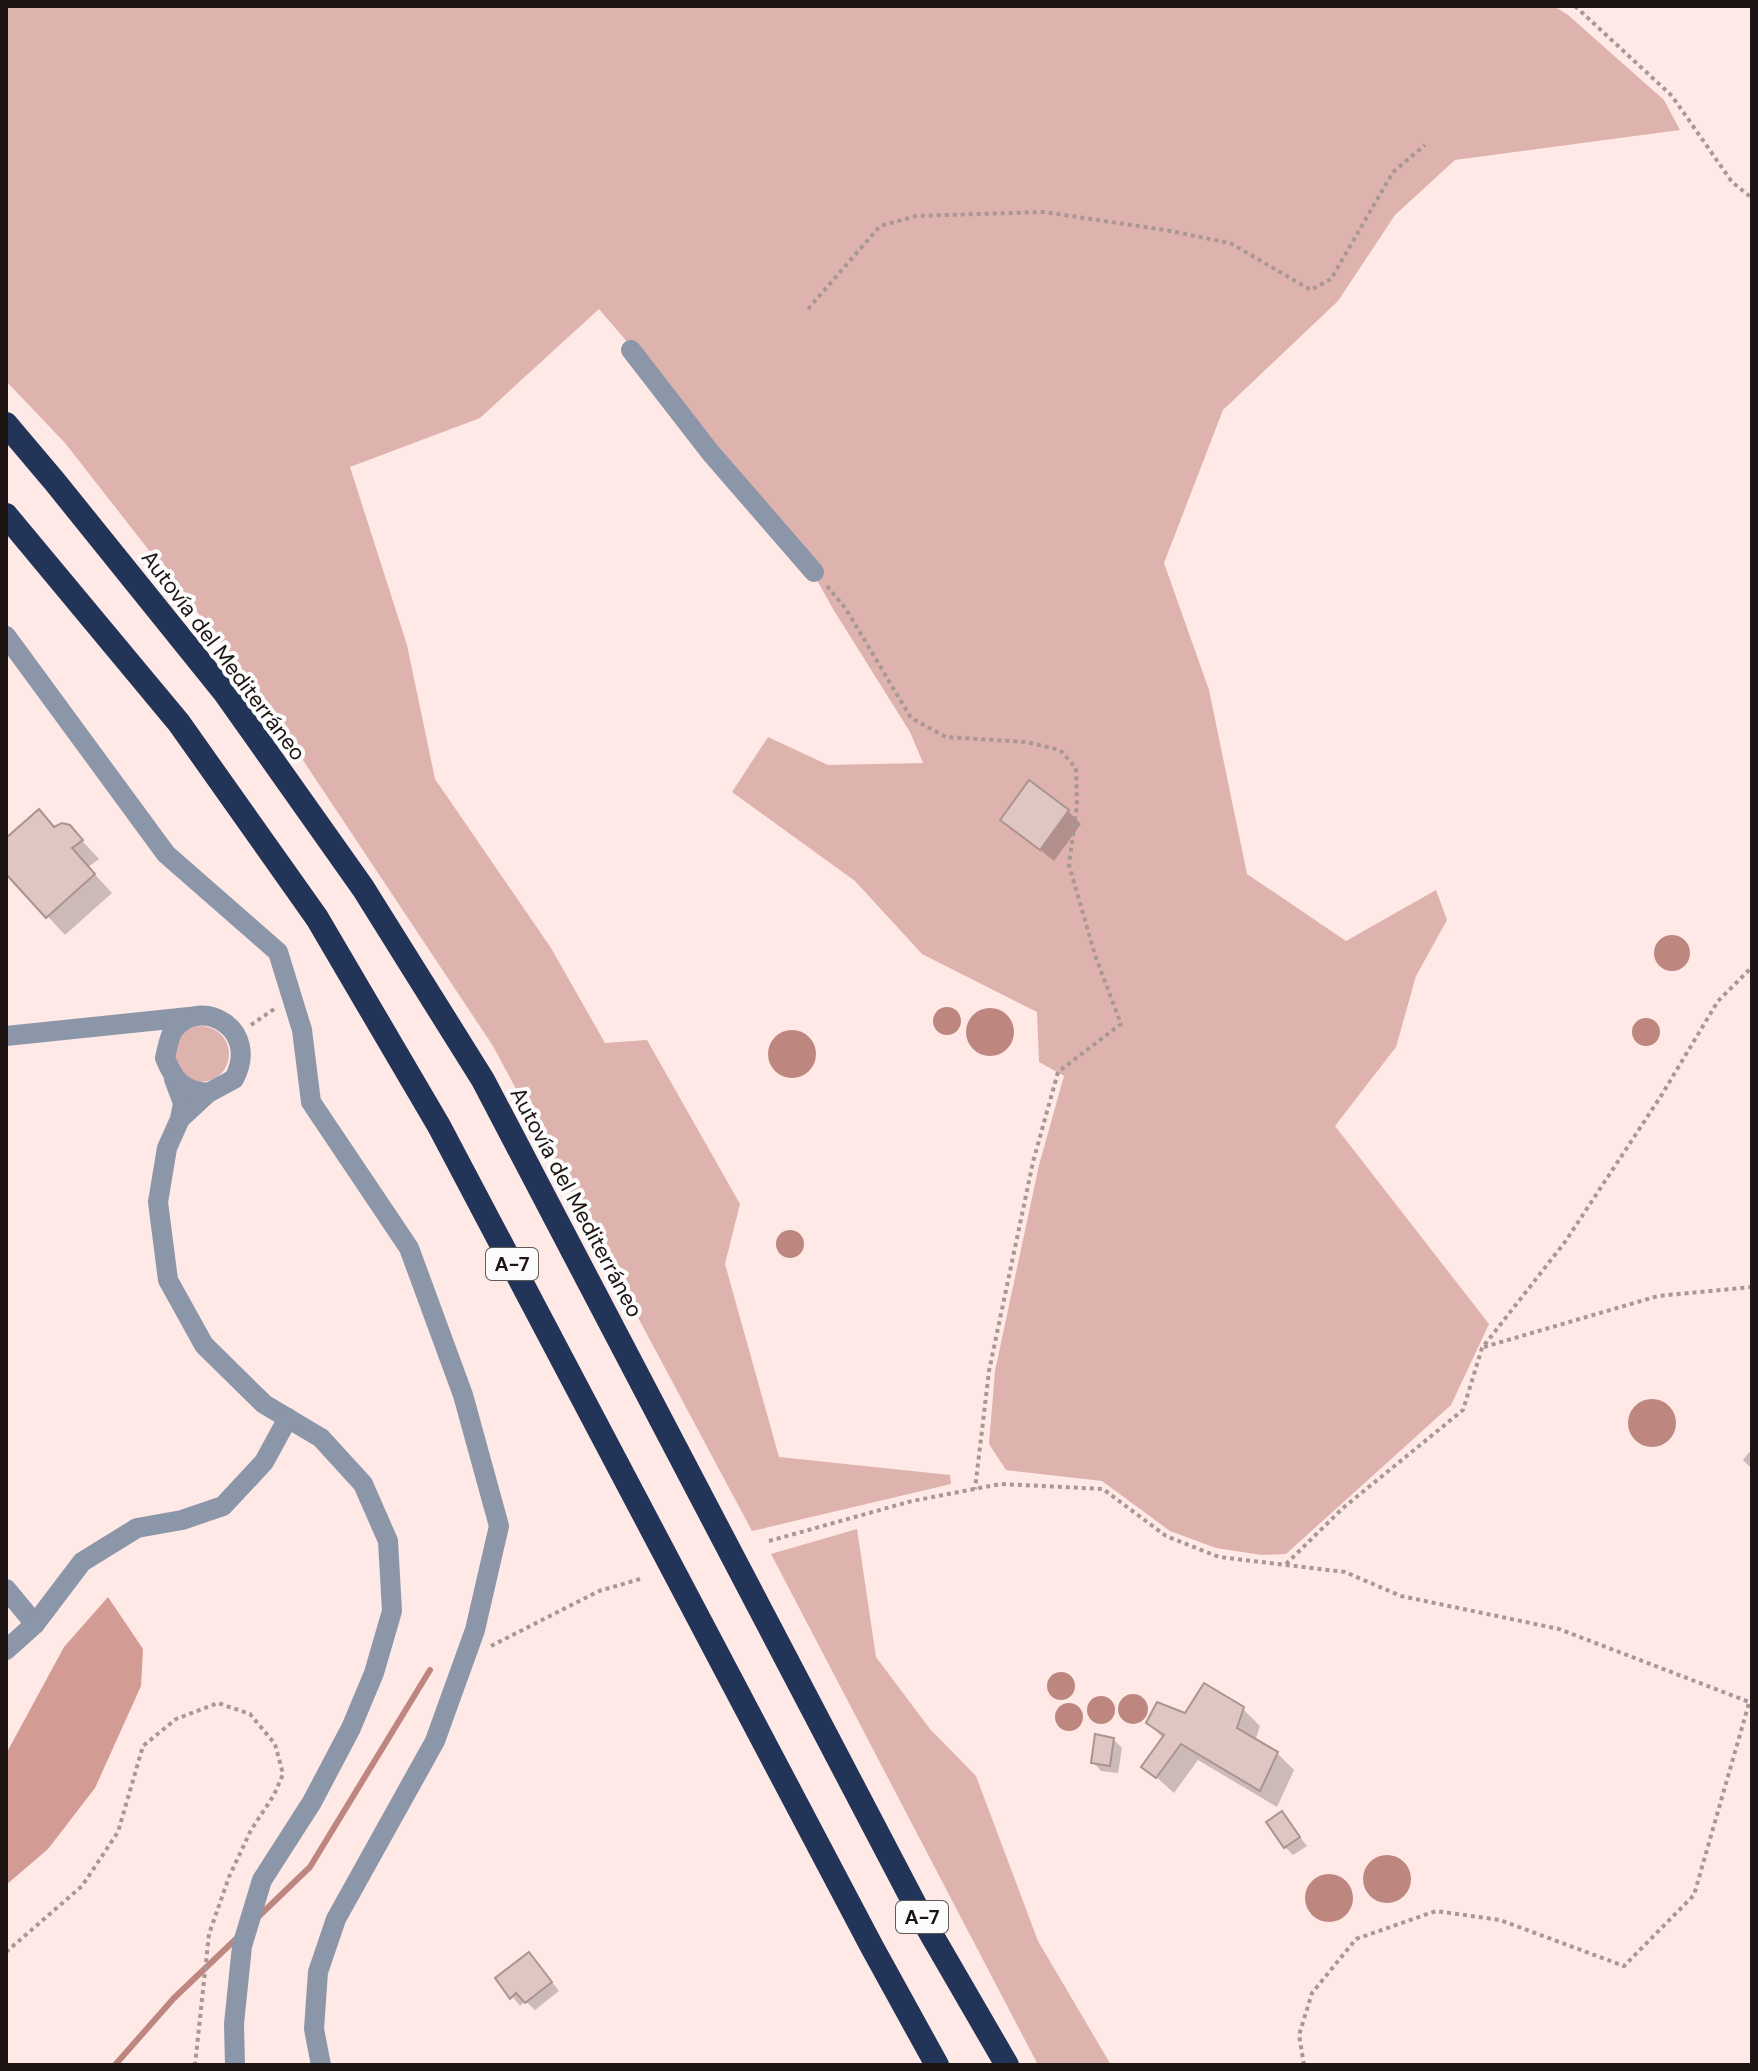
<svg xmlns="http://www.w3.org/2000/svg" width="1758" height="2071" font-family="'DM Sans',sans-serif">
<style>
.green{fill:#dfb3ad}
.forest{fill:#d29b93}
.water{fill:#bd8780}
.shadow{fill:#0003}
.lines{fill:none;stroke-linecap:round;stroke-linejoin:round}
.stream{stroke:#bd8780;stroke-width:6}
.building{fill:#dfc6c3;stroke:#ab9490;stroke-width:2}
.path{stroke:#a89795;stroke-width:4;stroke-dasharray:4 4;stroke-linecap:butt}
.minor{stroke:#8c96a9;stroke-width:20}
.highway{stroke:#223458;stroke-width:24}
.labels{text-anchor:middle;stroke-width:8;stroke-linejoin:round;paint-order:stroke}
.shield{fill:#fcfcfc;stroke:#605a59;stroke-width:2}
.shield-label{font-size:20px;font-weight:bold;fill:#1d1413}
.street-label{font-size:22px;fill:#1d1413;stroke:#fcfcfc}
</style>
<rect width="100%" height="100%" fill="#fee9e6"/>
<!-- green -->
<g class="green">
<polygon points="6,6 1554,6 1568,15 1664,100 1680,130 1455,160 1395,215 1338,301 1223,410 1164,563 1209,690 1247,874 1346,941 1436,890 1447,920 1416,976 1396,1047 1335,1126 1489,1324 1451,1405 1286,1554 1262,1555 1216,1548 1170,1531 1102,1481 1006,1470 989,1444 995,1371 1039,1165 1064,1076 1039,1062 1037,1012 922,954 855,881 732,792 768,737 828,765 923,763 910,732 833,609 792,535 599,309 480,418 350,467 407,645 435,779 551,948 605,1043 647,1040 740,1204 725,1264 779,1457 950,1475 951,1484 752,1531 493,1046 245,673 65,443 6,381"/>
<circle cx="201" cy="1054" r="28"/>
<polygon points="857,1529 876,1657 930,1729 976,1776 1038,1941 1111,2065 1038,2065 771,1554"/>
</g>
<!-- forest -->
<polygon class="forest" points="108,1597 143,1649 141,1686 95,1788 48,1849 6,1885 6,1754 64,1647"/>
<!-- water -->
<g class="water">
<circle cx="1672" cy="953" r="18"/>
<circle cx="947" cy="1021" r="14"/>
<circle cx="990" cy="1032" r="24"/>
<circle cx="1646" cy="1032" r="14"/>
<circle cx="792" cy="1054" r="24"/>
<circle cx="790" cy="1244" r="14"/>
<circle cx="1652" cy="1423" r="24"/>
<circle cx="1061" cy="1686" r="14"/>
<circle cx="1133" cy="1709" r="15"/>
<circle cx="1101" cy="1710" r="14"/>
<circle cx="1069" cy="1717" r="14"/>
<circle cx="1387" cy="1879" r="24"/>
<circle cx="1329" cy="1898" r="24"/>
</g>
<!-- shadow -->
<g class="shadow">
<polygon points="1029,783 1068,811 1081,824 1054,861 1002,819"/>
<polygon points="39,812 56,829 69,827 87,846 99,859 88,867 112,893 65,935 6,871 6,841"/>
<polygon points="1752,1449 1752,1469 1743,1460"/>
<polygon points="1243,1709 1260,1726 1255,1741 1277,1753 1294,1770 1277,1807 1198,1760 1174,1793 1144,1766 1164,1739 1148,1723 1186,1715"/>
<polygon points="1113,1739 1122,1748 1118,1773 1101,1771 1093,1762"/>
<polygon points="1282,1814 1307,1846 1293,1855 1285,1847"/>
<polygon points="537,1963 559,1991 535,2010 525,2001 520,2006 498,1979"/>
</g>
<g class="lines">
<!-- stream -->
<g class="stream">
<polyline points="257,1918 310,1867 430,1670"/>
<polyline points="115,2065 174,1998 238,1937"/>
</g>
</g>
<!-- building -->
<g class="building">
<polygon points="1029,780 1069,810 1040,850 1000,820"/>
<polygon points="39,809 54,827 62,823 70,825 83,840 72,848 95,874 46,918 6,874 6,838"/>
<polygon points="1204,1683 1244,1707 1237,1728 1278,1752 1260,1791 1181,1744 1156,1778 1141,1767 1164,1735 1146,1723 1157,1702 1185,1713"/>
<polygon points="1095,1734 1114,1738 1110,1766 1091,1763"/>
<polygon points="1282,1811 1300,1837 1284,1848 1266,1822"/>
<polygon points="529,1952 552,1982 525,2003 516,1993 510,1999 495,1978"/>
</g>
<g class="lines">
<!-- path -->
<g class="path">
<polyline points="1575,6 1672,96 1732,182 1752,198"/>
<polyline points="808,309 880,226 916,216 1044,212 1165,230 1230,243 1311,290 1331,279 1393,172 1425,145"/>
<polyline points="827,586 846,609 911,718 946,737 1026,742 1060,750 1076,768 1077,805 1069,865 1095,955 1121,1024 1058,1072 1033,1162 989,1371 975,1489"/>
<polyline points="251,1025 277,1007"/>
<polyline points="1484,1347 1658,1296 1752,1287"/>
<polyline points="769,1541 912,1501 1001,1484 1103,1489 1166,1536 1219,1557 1345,1572 1401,1596 1559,1629 1752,1703"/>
<polyline points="1286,1564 1343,1508 1463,1410 1482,1348 1565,1242 1661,1096 1718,1001 1752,967"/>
<polyline points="491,1646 599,1591 640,1579"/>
<polyline points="6,1952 82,1886 118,1832 143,1746 176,1719 218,1703 250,1714 275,1744 283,1774 274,1795 251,1830 229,1877 209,1934 195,2065"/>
<polyline points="1304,2065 1299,2035 1312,1993 1356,1939 1436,1911 1500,1920 1624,1966 1694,1895 1749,1703"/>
</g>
<!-- minor -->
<g class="minor">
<polyline points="631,350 710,452 814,572"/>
<polyline points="6,636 166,854 278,952 302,1030 311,1102 409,1248 463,1395 499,1526 475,1630 435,1741 336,1919 318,1972 314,2029 321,2065"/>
<polyline points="6,1036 189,1017"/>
<polyline points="174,1079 183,1103 180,1119 167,1148 158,1202 168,1280 204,1345 264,1404 321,1438 363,1484 388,1541 392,1611 374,1673 351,1728 312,1802 262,1880 242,1946 234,2024 235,2065"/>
<path d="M 180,1119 L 208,1093 L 234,1079 C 261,1028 200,996 174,1029 C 169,1036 167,1050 165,1058 C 174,1080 182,1091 208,1093"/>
<polyline points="6,1589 35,1624"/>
<polyline points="6,1650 35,1624 82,1562 137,1528 182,1520 223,1506 264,1462 288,1418"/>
</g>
<!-- highway -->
<g class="highway">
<polyline points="6,424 55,482 225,693 363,888 483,1080 923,1920 1007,2065"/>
<polyline points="6,515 179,723 317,918 439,1126 872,1947 937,2065"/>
</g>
</g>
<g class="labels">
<!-- shield labels -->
<g class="shield">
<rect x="486" y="1248" width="52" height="32" rx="6"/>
<rect x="896" y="1901" width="52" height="32" rx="6"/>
</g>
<g class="shield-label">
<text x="512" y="1271">A-7</text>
<text x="922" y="1924">A-7</text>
</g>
<!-- street labels -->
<g class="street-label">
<text transform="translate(224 655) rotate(53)" y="8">Autovía del Mediterráneo</text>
<text transform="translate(577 1202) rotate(62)" y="8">Autovía del Mediterráneo</text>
</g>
</g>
<!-- border -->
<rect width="1758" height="2071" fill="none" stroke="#1d1413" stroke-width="16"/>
</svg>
